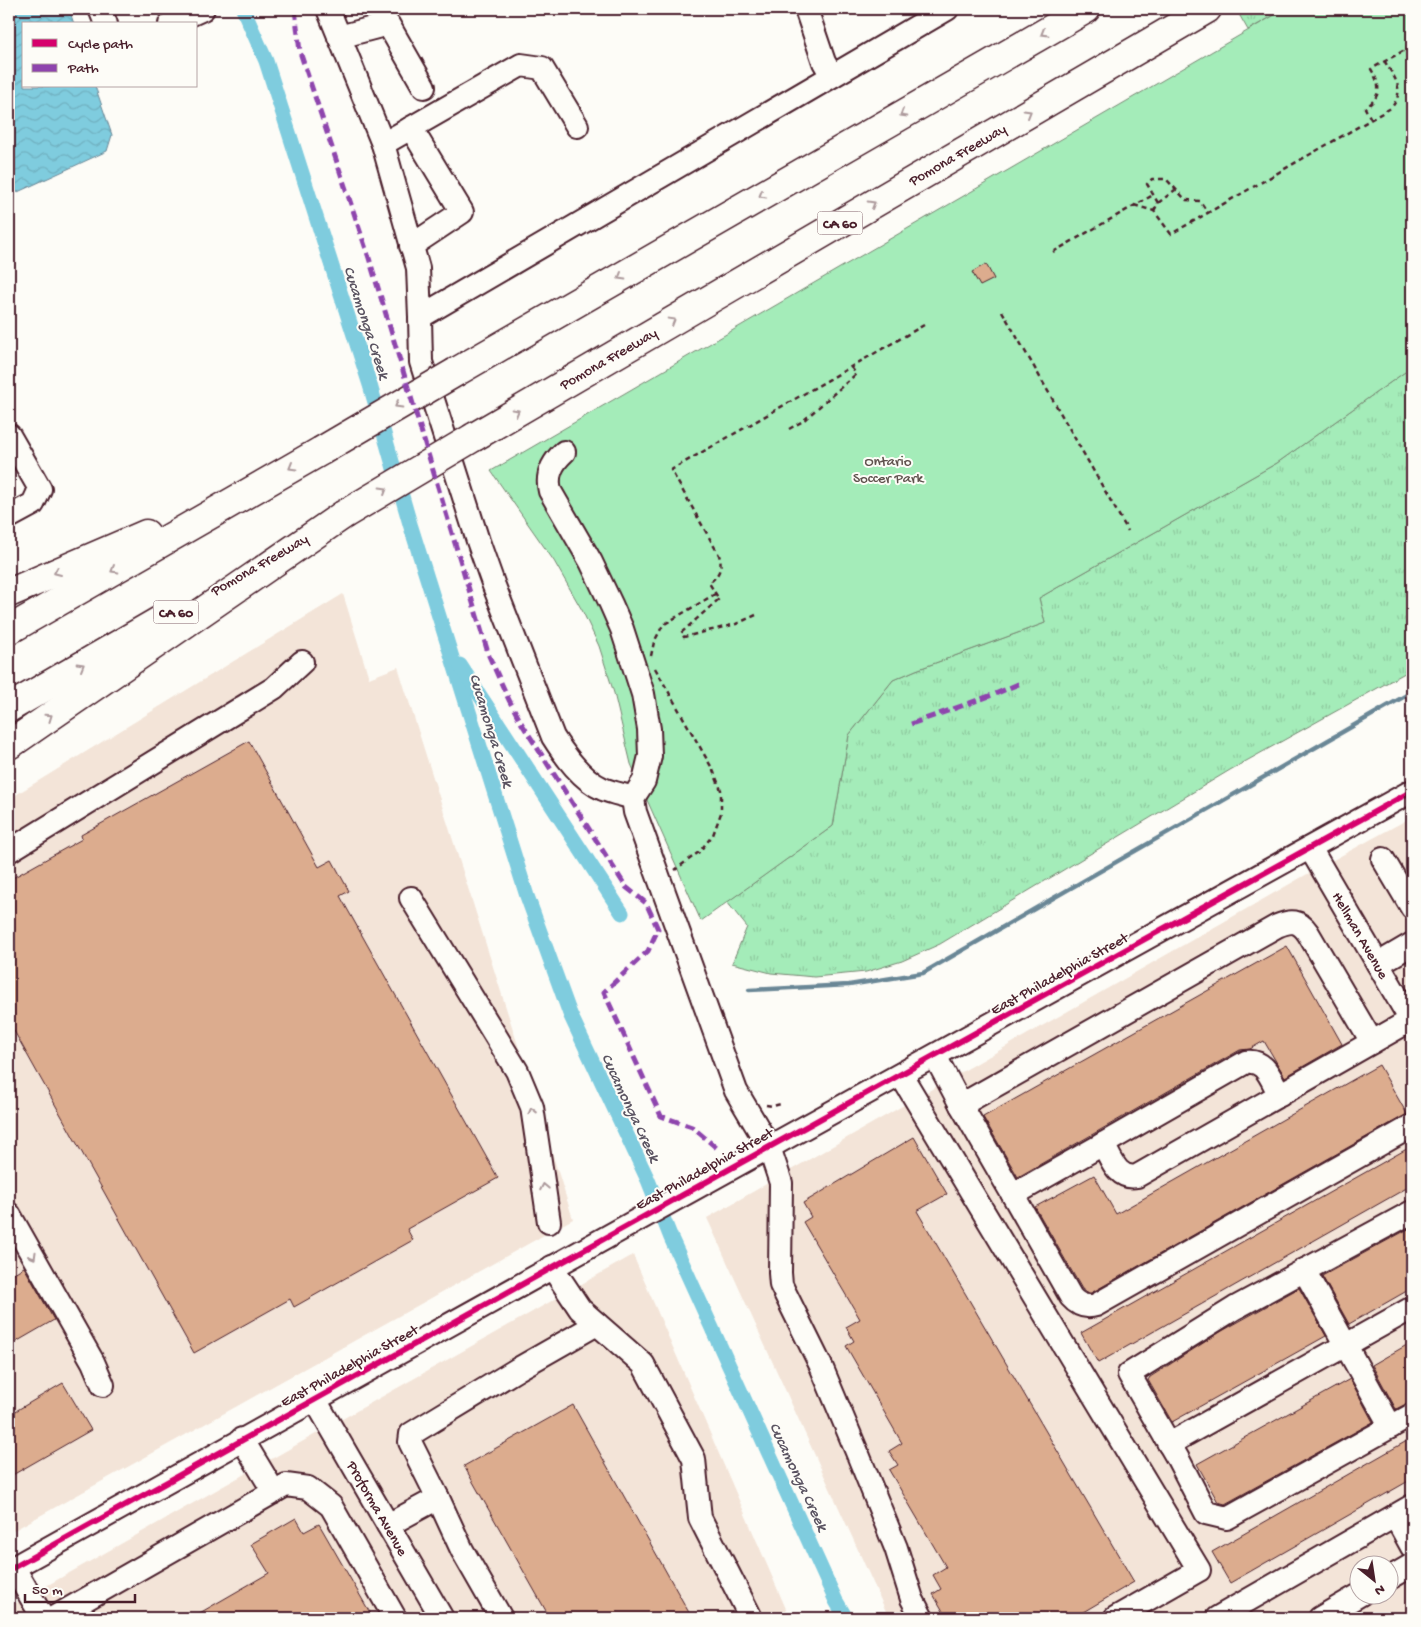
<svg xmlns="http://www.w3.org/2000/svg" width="1421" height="1627" font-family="'Gochi Hand',sans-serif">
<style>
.built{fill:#f3e4d8;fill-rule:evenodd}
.grass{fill:url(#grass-tufts);stroke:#778672}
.green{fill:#a4ecb9;stroke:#778672}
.water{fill:url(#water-waves);stroke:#6a8796}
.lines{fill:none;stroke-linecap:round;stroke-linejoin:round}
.stream{stroke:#6a8796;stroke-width:4.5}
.canal{stroke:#7fccde;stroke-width:15}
.building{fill:#dcac8e;stroke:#4a1f2b}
.minor-casing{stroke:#4a1f2b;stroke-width:26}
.highway-casing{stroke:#4a1f2b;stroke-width:31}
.path{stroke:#4a1f2b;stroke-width:2.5;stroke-dasharray:5 4;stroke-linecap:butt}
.minor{stroke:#fdfcf7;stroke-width:22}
.highway{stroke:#fdfcf7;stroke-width:28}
.highway-bridge-casing{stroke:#4a1f2b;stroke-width:31;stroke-linecap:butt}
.highway-bridge{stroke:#fdfcf7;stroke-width:28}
.quiet{stroke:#8e44ad;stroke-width:5;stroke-dasharray:10 5;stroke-linecap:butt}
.cycleway-casing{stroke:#fdfcf7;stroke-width:9}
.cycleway{stroke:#d6006c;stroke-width:6}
.oneway{stroke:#ac999b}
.labels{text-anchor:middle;stroke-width:4;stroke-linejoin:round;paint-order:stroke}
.shield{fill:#fdfcf7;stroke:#806168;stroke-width:1}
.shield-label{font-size:14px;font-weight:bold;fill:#4a1f2b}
.street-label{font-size:15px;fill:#4a1f2b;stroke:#fdfcf7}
.park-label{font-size:15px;fill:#60524e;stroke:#fdfcf7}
.water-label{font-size:16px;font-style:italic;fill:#5a5361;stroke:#fdfcf7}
</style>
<defs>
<pattern id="grass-tufts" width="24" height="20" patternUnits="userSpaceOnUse" patternTransform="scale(1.25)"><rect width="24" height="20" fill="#a4ecb9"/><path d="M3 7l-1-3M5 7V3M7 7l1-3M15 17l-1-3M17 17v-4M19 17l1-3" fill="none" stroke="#8fca9f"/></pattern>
<pattern id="water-waves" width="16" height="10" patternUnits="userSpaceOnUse" patternTransform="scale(1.25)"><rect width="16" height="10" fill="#7fccde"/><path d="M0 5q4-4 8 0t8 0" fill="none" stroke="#6fafbf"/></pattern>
</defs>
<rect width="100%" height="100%" fill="#fdfcf7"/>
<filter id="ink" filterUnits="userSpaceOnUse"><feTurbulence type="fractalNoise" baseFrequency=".02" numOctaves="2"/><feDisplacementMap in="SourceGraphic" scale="10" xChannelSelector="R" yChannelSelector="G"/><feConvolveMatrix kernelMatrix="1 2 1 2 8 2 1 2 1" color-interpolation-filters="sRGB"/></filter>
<g filter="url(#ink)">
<!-- built -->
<g class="built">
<polygon points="343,594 369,678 398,667 573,1219 9,1533 9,799"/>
<path d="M 1412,817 L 1412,1618 L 889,1618 L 707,1218 L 1302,877 ZM 1358,1564 L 1388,1564 L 1388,1594 L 1358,1594 Z"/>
<polygon points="633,1255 790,1618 9,1618 9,1607"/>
</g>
<!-- grass -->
<g class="grass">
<polygon points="1236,9 1285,9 1248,30"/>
<polygon points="1412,367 1412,669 1230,770 940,944 902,961 866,972 814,977 771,973 732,963 747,927 727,902 833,826 849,735 893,680 916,670 1045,623 1039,598 1277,463"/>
</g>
<!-- green -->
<polygon class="green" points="1285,9 1412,9 1412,367 1277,463 1039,598 1045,623 916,670 893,680 849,735 833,826 701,921 631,764 614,693 599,646 582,610 554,561 491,471"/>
<!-- water -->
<polygon class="water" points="9,9 69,9 74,24 24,24 24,86 95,86 112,135 107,151 9,196"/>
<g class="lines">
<!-- stream -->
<polyline class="stream" points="749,990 849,985 923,973 1412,692"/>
<!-- canal -->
<g class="canal">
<polyline points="243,9 266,61 370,385 410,524 527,896 570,1014 648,1180 671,1238 836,1601 846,1618"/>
<polyline points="460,665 622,913"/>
</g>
</g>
<!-- building -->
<g class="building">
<polygon points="986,264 994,279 980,286 972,272"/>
<polygon points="249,741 319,867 332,860 349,891 340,896 498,1178 407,1229 413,1240 294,1307 290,1299 194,1353 9,1022 9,880 82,839 81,835"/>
<polygon points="1287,946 1342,1044 1285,1077 1264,1041 1250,1049 1240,1050 1018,1177 983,1117"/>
<polygon points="1379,1065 1407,1114 1091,1293 1087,1293 1082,1289 1035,1207 1094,1175 1116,1214"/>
<polygon points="914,1137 947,1194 917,1211 1134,1582 1073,1618 947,1618 933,1594 941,1589 933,1575 946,1567 889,1470 898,1465 889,1451 902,1443 846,1346 854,1341 846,1327 860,1319 803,1222 811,1217 803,1203"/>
<polygon points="1412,1146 1412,1185 1098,1363 1081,1333"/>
<polygon points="1412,1227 1412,1288 1349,1324 1322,1276"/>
<polygon points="24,1267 54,1320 9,1346 9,1276"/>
<polygon points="1299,1288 1326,1336 1172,1422 1148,1380 1150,1377 1222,1331"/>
<polygon points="1412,1342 1412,1402 1406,1404 1396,1409 1372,1365"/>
<polygon points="1350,1379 1373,1422 1225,1504 1218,1502 1197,1464"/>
<polygon points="63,1383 91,1430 9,1477 9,1415"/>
<polygon points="573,1405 692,1618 550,1618 464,1466"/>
<polygon points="1412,1438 1412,1479 1230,1583 1212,1552"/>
<polygon points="296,1518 304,1532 319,1524 373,1618 191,1618 269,1573 251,1544"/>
</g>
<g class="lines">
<!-- minor casing -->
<g class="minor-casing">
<g id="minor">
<polyline points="100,9 106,24"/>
<polyline points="328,9 383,144"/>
<polyline points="806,9 824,62 832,76"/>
<polyline points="170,24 203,9"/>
<polyline points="339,37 388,24 424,87"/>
<polyline points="411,128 462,212 411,246"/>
<polyline points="420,317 418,268 383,144 521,65 542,68 577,126"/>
<polyline points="9,435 40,489 33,504 9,517"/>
<path d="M 564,452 C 552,463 546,475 550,491 L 591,562 L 611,604 L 622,629 L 643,694 L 649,729 L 650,756 L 644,781 L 633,798 L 635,812 L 736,1091 L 769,1147 L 781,1183 L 780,1273 L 781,1285 L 821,1366 L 857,1452 L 896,1548 L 912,1599 L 922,1618"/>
<path d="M 633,798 C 624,795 613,793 603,789 C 582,780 565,756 553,737 L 494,586 L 478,541 L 421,362 L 420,317 L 947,9"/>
<polyline points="1310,848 1412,1022"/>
<polyline points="9,851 274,688 302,662"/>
<polyline points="1383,859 1412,908"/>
<polyline points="411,898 517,1071 532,1107 549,1222"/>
<polyline points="1378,964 1412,944"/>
<path d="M 935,1056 L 961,1105 L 1013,1195 L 1103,1144 C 1111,1158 1117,1180 1137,1176 L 1411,1020"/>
<polyline points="901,1075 1199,1570 1115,1618"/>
<path d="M 961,1105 L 1277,926 C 1291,920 1299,920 1308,933 L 1372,1042"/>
<path d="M 1103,1144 L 1246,1062 C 1266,1059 1271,1080 1280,1095"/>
<path d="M 1013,1195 L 1071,1297 C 1078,1305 1086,1308 1096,1305 L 1412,1126"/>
<polyline points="1412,1212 1235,1308 1129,1374 1178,1459 1206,1513 1227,1518 1412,1415"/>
<polyline points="9,1214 93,1362 103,1385"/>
<polyline points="552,1267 580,1309 643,1364 694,1459 700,1518 750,1616 747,1618"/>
<polyline points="1304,1270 1391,1427"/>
<polyline points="314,1398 442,1618"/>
<polyline points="242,1439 274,1492"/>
<polyline points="1169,1444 1412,1308"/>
<polyline points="438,1498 410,1442 411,1434 518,1369 597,1324"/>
<polyline points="1395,1516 1412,1547"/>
<polyline points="388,1525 438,1498 462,1550 501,1618"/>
<polyline points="14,1568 43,1618"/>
<path d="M 9,1570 C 475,1308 945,1051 1412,791"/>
<polyline points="1388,1579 1412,1565"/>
<polyline points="53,1618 286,1485 308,1488 331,1506 395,1618"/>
<polyline points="1217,1618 1412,1506"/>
<polyline points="1320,1618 1361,1594"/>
</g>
</g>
<!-- highway casing -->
<g class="highway-casing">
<g id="highway">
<polyline points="456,372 1086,9"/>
<polyline points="474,437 1207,9"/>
<polyline points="9,593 146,534"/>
<polyline points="9,630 321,451"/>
<polyline points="9,708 159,621"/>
<polyline points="9,745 343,515"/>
</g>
</g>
<!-- path -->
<g class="path">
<path d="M 1371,119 L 1365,108 C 1382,96 1381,86 1371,69 L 1412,46"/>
<polyline points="1158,203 1147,184 1152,179 1166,179 1186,200 1200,201 1208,213"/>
<path d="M 1134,205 L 1154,211 L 1171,234 L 1391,108 C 1406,91 1395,78 1385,62"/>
<polyline points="1154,211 1158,203 1175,190"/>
<polyline points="1053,252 1153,195"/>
<polyline points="1002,311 1128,531"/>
<polyline points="789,429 803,421 856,374 851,367"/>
<path d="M 756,615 L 736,624 L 684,637 L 681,633 L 719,599 L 709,583 C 719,576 723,567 719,555 L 671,470 L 924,325"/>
<polyline points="651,656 654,642 663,625 715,594"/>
<polyline points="655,668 713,770 721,790 721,813 713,835 699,852 675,870"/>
<polyline points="766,1105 773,1106 781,1104"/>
</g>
<!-- minor -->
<use href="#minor" class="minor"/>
<!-- highway -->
<use href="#highway" class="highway"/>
<!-- highway-bridge casing -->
<g class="highway-bridge-casing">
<g id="highway-bridge">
<polyline points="321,451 456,372"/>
<polyline points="343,515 474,437"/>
</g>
</g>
<!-- highway-bridge -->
<use href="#highway-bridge" class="highway-bridge"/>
<!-- quiet -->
<g class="quiet">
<polyline points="193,9 194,13"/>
<polyline points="295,9 300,52 369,258 489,656 509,700 522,724 626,887 646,903 658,929 648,951 604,992 661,1116 692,1127 719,1150"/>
<polyline points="911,724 995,694 1023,682"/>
</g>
<!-- cycleway casing -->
<g class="cycleway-casing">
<path id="cycleway" d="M 9,1570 C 475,1308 945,1051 1412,791"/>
</g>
<!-- cycleway -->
<use href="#cycleway" class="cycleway"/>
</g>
<!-- one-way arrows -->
<defs><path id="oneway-chevron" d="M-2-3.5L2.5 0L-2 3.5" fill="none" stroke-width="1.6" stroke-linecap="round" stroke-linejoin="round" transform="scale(1.25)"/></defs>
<g class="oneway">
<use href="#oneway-chevron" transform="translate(1044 33) rotate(150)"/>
<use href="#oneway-chevron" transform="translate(1028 113) rotate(-30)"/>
<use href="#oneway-chevron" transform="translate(903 114) rotate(150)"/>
<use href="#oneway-chevron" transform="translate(762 195) rotate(150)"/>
<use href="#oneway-chevron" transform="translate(872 204) rotate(-30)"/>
<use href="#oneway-chevron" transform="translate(621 277) rotate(150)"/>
<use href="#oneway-chevron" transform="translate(672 321) rotate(-30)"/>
<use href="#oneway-chevron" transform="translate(398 405) rotate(150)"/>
<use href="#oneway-chevron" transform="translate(516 412) rotate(-30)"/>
<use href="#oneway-chevron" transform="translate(292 467) rotate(150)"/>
<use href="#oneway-chevron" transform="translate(384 490) rotate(-31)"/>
<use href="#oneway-chevron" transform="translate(114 570) rotate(150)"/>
<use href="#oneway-chevron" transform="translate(57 572) rotate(157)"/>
<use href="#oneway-chevron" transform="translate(81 666) rotate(-30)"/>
<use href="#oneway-chevron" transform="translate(49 717) rotate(-35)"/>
<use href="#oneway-chevron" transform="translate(532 1111) rotate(-104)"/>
<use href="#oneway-chevron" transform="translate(544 1187) rotate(-101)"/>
<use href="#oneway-chevron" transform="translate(33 1256) rotate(60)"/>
</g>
</g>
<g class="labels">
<!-- shield labels -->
<g class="shield">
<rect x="817.5" y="211.5" width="45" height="23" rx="4"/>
<rect x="153.5" y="600.5" width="45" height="23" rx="4"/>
</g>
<g class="shield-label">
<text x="840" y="228">CA 60</text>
<text x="176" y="617">CA 60</text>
</g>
<!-- street labels -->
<g class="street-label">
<text transform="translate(957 154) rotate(-30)" y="5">Pomona Freeway</text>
<text transform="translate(608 358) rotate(-30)" y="5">Pomona Freeway</text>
<text transform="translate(259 564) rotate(-30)" y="5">Pomona Freeway</text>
<text transform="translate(1361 935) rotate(60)" y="5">Hellman Avenue</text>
<text transform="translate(1059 973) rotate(-29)" y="5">East Philadelphia Street</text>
<text transform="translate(704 1168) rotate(-29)" y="5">East Philadelphia Street</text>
<text transform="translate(349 1365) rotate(-29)" y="5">East Philadelphia Street</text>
<text transform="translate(378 1508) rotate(60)" y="5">Proforma Avenue</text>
</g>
<!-- park labels -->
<g class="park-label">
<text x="888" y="465">Ontario<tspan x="888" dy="17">Soccer Park</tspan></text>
</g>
<!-- water labels -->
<g class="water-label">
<text transform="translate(368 322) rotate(72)" y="6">Cucamonga Creek</text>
<text transform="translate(493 730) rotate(73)" y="6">Cucamonga Creek</text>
<text transform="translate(632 1107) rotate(65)" y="6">Cucamonga Creek</text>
<text transform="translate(800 1476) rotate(65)" y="6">Cucamonga Creek</text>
</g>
</g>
<!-- margin -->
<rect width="1421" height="1627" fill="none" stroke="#fdfcf7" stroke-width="30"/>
<rect x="15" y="15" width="1391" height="1597" fill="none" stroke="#4a1f2b" stroke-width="2" filter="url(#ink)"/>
<!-- legend -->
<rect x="22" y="22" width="175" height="65" fill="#fdfcf7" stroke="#b5a4a5"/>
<rect x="32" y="39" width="25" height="8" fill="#d6006c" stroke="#b5a4a5"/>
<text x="68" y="48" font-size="15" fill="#4a1f2b">Cycle path</text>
<rect x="32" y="64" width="25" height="8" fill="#8e44ad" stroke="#b5a4a5"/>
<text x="68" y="72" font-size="15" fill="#4a1f2b">Path</text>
<!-- north arrow -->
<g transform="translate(1374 1580) rotate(150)"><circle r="24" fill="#fdfcf7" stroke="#b5a4a5"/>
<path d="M0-4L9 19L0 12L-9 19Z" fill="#4a1f2b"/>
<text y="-8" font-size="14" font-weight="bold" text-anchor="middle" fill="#4a1f2b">N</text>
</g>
<!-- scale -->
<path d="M25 1594v8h110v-8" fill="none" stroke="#4a1f2b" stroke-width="2.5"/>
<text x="32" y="1594" font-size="15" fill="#4a1f2b" stroke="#fdfcf7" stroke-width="4" paint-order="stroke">50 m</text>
</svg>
